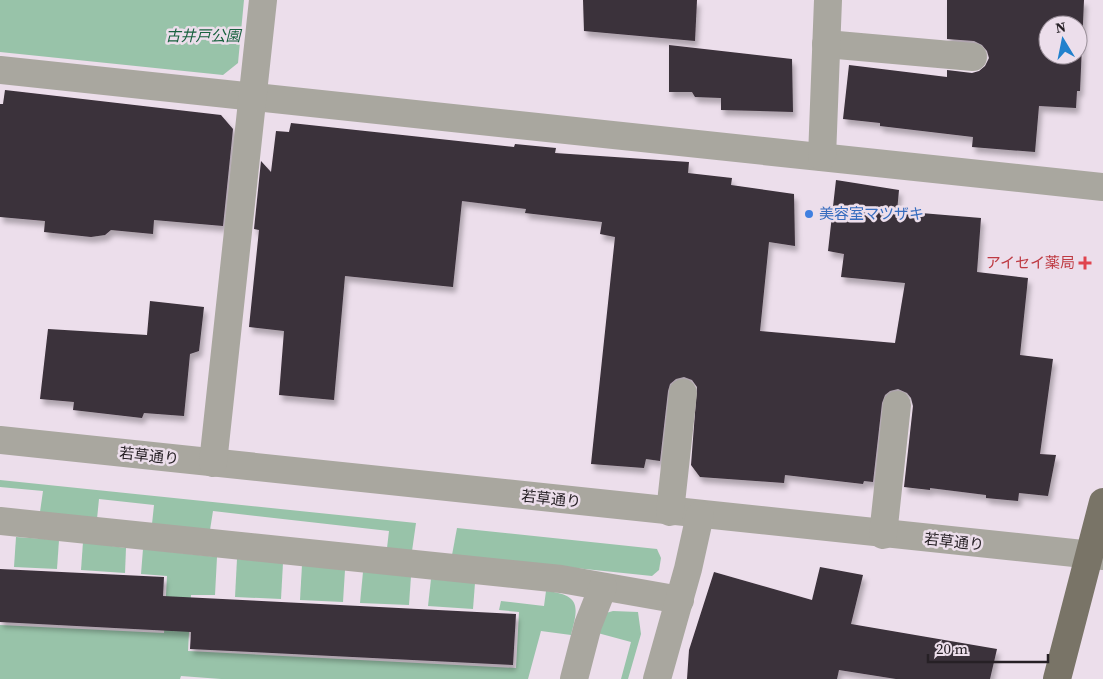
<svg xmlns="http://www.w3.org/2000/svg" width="1103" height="679" font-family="'Source Serif 4','Noto Sans JP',serif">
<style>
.green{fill:#98c3a9}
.building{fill:#3b303a;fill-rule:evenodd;filter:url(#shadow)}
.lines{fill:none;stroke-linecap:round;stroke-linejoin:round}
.minor{stroke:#a9a79f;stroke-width:28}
.major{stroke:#797467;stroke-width:28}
.shop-dot{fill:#3f7fe0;stroke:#ecdeeb;stroke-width:2}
.health-dot{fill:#e0444e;stroke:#ecdeeb;stroke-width:2}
.labels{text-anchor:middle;stroke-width:5;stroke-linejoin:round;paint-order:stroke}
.park-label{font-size:15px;font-style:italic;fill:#19623f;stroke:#ecdeeb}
.shop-label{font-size:15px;fill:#366cbe;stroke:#ecdeeb;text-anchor:start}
.health-label{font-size:15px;fill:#be3a42;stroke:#ecdeeb;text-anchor:end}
.street-label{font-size:15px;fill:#262025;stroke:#ecdeeb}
</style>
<defs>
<filter id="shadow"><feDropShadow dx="3" dy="5.5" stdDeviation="2.5" flood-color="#0004"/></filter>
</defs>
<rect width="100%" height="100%" fill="#ecdeeb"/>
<!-- green -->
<g class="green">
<polygon points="0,0 244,0 238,63 223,75 0,52"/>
<polygon points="0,480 416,523 412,551 387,548 389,531 213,511 210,530 152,524 154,505 99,499 97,519 40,512 43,491 0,487"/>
<polygon points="457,528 657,549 661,558 659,570 652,576 452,555"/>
<polygon points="16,537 59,540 57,569 14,567"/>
<polygon points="83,542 126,548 125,573 81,570"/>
<path d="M 143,549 L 217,557 L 215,595 L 191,595 L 188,651 L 516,668 L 519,612 L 499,610 L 501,601 L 544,606 L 546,591 C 580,595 579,605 571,635 L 541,631 L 528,679 L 221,679 L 181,676 L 180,679 L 0,679 L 0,625 L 164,633 L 167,576 L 141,574 Z"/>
<polygon points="237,559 283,563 281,599 235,597"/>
<polygon points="302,565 345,570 343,602 300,600"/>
<polygon points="363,572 411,576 409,605 360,603"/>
<polygon points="431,579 475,583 473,609 428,606"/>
<polygon points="613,611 638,612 641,634 628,679 621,679 631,642 594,632 606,613"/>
</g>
<!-- building -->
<g class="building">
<polygon points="583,0 697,0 695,41 584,31"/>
<path d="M 947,0 L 1084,0 L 1080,91 L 1077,91 L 1076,108 L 1039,106 L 1035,152 L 972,147 L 973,137 L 880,126 L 880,123 L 843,119 L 849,65 L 947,77 L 947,70 L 972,73 L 979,71 L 985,66 L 989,58 L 987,51 L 982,45 L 974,41 L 947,39 ZM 1048,25 L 1078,25 L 1078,55 L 1048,55 Z"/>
<polygon points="669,45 792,59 793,112 721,110 721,98 695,97 692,92 669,92"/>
<polygon points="5,90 221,115 233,129 223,226 154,220 153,234 111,230 105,235 91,237 44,232 45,221 0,217 0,104 3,104"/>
<polygon points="291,123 514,147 515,144 556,148 555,153 689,162 688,173 732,178 731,185 794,194 795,246 769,242 760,331 895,343 905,283 841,277 844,254 828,251 836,180 899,190 897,211 981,218 977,272 1028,278 1020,355 1053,359 1040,454 1056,455 1048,496 1019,493 1018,501 986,498 986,495 930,488 930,490 904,487 913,406 911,398 907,393 898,389 890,391 885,395 882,403 873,482 864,481 863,484 785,475 784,483 700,477 691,465 697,387 692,380 684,377 676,379 670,384 668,391 660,461 646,459 644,468 591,464 615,237 600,234 602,222 525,213 526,209 462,201 453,287 345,276 334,400 279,395 284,331 249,327 259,230 254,229 261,161 271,172 276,131 289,132"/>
<polygon points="150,301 204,307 199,351 190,354 184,416 144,413 142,418 73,410 74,402 40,399 48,329 147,335"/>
<polygon points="820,567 863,575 851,624 997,649 990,679 896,679 839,670 837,679 687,679 689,650 714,572 812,600"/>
<polygon points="0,569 164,577 163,596 516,614 513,665 190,649 191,632 0,622"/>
</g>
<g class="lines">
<!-- minor -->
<g class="minor">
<polyline points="826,44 973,57"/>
<polyline points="0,70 1103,187"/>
<polyline points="822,157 828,0"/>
<polyline points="0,440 1103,556"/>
<polyline points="213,463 263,0"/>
<polyline points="670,512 683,393"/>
<polyline points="0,521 561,579 680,600"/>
<polyline points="883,535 897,405"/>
<polyline points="574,679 588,625 603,587"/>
<polyline points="657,679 688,569 700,515"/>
</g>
<!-- major -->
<polyline class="major" points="1057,679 1103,502"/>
</g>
<!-- markers -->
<circle class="shop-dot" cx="809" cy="214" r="5"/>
<path class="health-dot" d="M1082.5 255.5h5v5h5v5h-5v5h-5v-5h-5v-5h5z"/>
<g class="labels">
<!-- park labels -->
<g class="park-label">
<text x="203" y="41">古井戸公園</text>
</g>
<!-- shop labels -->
<g class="shop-label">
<text x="819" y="219">美容室マツザキ</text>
</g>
<!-- health labels -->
<g class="health-label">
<text x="1075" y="268">アイセイ薬局</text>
</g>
<!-- street labels -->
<g class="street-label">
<text transform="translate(149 456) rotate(6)" y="5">若草通り</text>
<text transform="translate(551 499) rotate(6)" y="5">若草通り</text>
<text transform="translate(954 542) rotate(6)" y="5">若草通り</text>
</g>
</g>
<!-- north arrow -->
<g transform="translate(1063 40) rotate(350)"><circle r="24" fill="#ecdeeb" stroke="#9d929c"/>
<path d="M0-4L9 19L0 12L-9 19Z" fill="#2181cd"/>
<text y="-8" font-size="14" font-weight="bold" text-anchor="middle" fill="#262025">N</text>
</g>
<!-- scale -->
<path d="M928 654v8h120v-8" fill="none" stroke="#262025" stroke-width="2.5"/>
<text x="936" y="654" font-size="15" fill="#262025" stroke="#ecdeeb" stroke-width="4" paint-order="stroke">20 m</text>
</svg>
